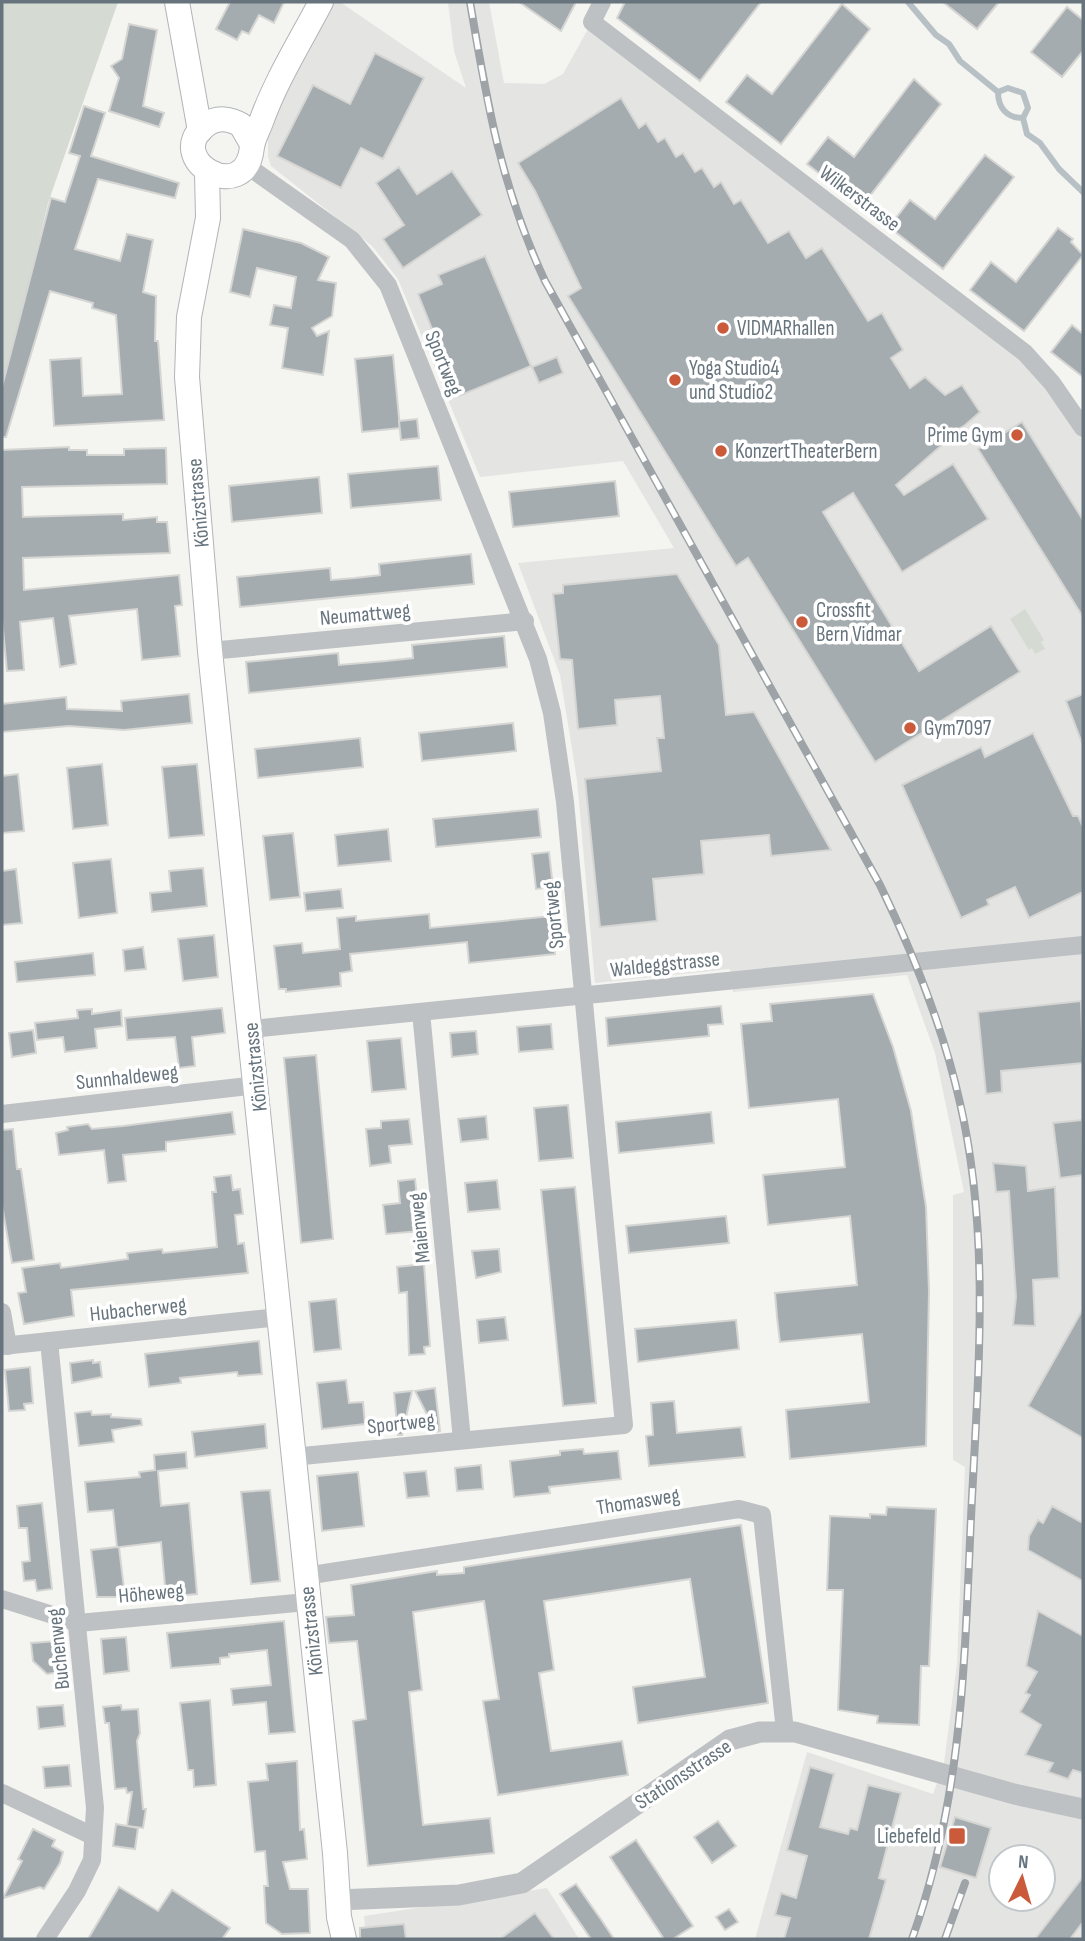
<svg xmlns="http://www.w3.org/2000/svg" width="1085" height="1941" font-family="'Sofia Sans Condensed',sans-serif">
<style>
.built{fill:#e4e5e3;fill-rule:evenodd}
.green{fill:#d5dad2}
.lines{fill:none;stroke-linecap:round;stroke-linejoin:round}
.stream{stroke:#b7c0c4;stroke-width:6}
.building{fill:#a5acaf;stroke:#d5d5d3;stroke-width:2}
.secondary-casing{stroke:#b0b5b8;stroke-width:26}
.minor{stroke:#bec1c3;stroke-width:18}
.tertiary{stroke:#bec1c3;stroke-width:21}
.secondary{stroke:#fff;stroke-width:24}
.rail-casing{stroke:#9ea3a7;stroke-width:8}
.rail{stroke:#fff;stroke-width:5;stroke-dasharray:16;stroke-linecap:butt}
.poi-dot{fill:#ca5a3a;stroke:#fff;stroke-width:2.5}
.labels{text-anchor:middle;stroke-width:7;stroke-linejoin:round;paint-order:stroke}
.street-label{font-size:21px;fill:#67747d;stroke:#fff}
.poi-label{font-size:21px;fill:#67747d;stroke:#fff;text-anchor:start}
</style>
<rect width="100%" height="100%" fill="#f4f4f0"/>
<!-- built -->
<g class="built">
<path d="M 334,2 L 340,2 L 466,88 L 454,51 L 448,2 L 489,2 L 504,83 L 544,84 L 563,74 L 592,22 L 1025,361 L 1048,387 L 1083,440 L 1083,1939 L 755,1939 L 807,1752 L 933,1794 L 944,1763 L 957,1664 L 965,1467 L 953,1460 L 953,1195 L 964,1192 L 935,1053 L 907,975 L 733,992 L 730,969 L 595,983 L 577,780 L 560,675 L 518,563 L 674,548 L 623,461 L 480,477 L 398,279 L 372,246 L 271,166 L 268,157 L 268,128 ZM 1001,1857 L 1043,1857 L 1043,1899 L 1001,1899 Z"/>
<polygon points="547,1888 579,1939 366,1939 364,1916"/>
</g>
<!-- green -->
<g class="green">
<polygon points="2,2 118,2 48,203 2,395"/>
<polygon points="1025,609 1044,640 1041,642 1045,649 1035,654 1032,648 1029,650 1010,619"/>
</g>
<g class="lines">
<!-- stream -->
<g class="stream">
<path d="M 908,2 L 936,35 L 949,44 L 960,61 L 998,92 C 998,108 1007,118 1023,118 L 1027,134 L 1040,143 L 1059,169 L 1083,192"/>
<polyline points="998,92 1008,88 1023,93 1028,108 1023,118"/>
</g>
</g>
<!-- building -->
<g class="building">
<polygon points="230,2 284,2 274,23 259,15 249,34 242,31 237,40 216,29"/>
<polygon points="519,2 576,2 561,31"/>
<polygon points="625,2 761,2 700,81 617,18"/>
<polygon points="943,2 999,2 977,29"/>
<polygon points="842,4 870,29 781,144 726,102 747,75 772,94"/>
<polygon points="1067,7 1083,20 1083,51 1062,77 1031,52"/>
<polygon points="129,24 157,30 143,106 164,113 159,127 109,111 119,78 111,66 122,59"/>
<polygon points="375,53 424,78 383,159 361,148 341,188 277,156 313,85 350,104"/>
<polygon points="914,79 941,104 862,206 807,164 828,137 854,157"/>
<polygon points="621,98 639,128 646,123 658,142 665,138 676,157 683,153 695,172 702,168 714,187 721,182 734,204 741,200 768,243 789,231 806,258 822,248 868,321 882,313 903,350 891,358 910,388 925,377 945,395 962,385 980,412 964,426 938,440 942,445 896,485 904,495 953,464 988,519 902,572 853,493 823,512 919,671 991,626 1020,672 875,762 748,558 736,566 568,296 581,288 535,191 518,163"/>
<polygon points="84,106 105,113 91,156 179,183 175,198 98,179 75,249 120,261 127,234 153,240 143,292 156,296 155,341 158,341 164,420 54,426 50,360 81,358 83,396 122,394 116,315 92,308 93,303 50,291 6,437 2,437 2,387 51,198 65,202 80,156 69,153"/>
<polygon points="985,155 1014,177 943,269 889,227 910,200 935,219"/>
<polygon points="399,167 417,194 452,171 482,215 403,268 383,239 404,225 376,183"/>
<polygon points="1058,228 1073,239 1071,242 1083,255 1024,331 970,290 991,262 1016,282"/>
<polygon points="243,229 301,243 329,257 318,280 336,283 332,316 312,328 317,336 329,331 323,375 282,368 288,328 270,325 274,305 291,308 296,277 257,268 250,297 230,292"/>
<polygon points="485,256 531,366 459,396 418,294 442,284 438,275"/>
<polygon points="1072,325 1083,334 1083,377 1051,352"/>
<polygon points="393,355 400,428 362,432 355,359"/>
<polygon points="557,357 563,373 539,383 532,367"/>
<polygon points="417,419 419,438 401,440 399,421"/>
<polygon points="1022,422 1083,520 1083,617 978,449"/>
<polygon points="69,447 69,450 87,450 87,455 124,455 124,449 166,448 167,484 22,487 23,517 123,514 123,520 157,517 157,522 167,522 170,553 23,558 24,590 179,575 182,605 175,606 180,656 142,660 137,609 69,616 76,664 60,667 53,618 20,622 24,670 7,671 2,619 2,450"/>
<polygon points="438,466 441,500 351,508 348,474"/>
<polygon points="319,477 322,513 232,522 229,486"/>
<polygon points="615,481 619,516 513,527 509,492"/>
<polygon points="471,554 474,584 240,607 237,577 330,568 331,580 355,578 380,575 379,564"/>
<polygon points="677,574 719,645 726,715 754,712 831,850 771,856 769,835 701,841 704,874 653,879 657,921 600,927 585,779 661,771 657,738 664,738 660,696 615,700 617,725 578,729 572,660 560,659 553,594 563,593 563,585"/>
<polygon points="504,636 507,667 249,693 246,662 338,653 339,665 386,661 413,658 412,645"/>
<polygon points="189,694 192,723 124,730 69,726 2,732 2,704 66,697 67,709 122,711 121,701"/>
<polygon points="1083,694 1083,742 1082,743 1066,701"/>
<polygon points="513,723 516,751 422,761 419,733"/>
<polygon points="1033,733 1073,816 1078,816 1083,827 1083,892 1029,918 1015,887 987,900 989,905 961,918 902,785 981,747 985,757"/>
<polygon points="360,738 363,767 258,778 255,749"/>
<polygon points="102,764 108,825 73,829 67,768"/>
<polygon points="197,764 204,835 169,838 162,767"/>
<polygon points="18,774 24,831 2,833 2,776"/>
<polygon points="538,809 541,837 436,847 433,819"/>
<polygon points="388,829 391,861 338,866 335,835"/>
<polygon points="293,833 300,897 270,900 263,836"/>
<polygon points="549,852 553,887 536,889 532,854"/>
<polygon points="111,859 117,913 79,918 73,863"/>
<polygon points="203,868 207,906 152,912 150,893 171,891 169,871"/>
<polygon points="16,869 22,923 2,925 2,871"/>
<polygon points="341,889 343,908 306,911 304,893"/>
<polygon points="429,914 430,928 552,916 555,954 469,963 467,942 360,953 350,954 352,971 340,973 341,986 286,992 286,989 279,989 274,946 302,943 303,953 340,949 337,918 356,916 356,921"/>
<polygon points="214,935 218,977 183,981 178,939"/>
<polygon points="143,947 146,969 125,971 123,950"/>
<polygon points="93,953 95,975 17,982 15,962"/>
<polygon points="873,994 893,1047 911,1111 926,1207 929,1291 926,1446 790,1459 786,1410 869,1402 862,1334 780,1342 777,1317 775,1293 857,1285 850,1216 768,1225 763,1175 845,1167 838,1099 749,1108 741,1024 772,1021 770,1004"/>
<polygon points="1081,1001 1083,1063 1001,1071 1002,1092 986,1094 978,1012"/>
<polygon points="721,1006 723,1024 708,1025 709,1036 608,1046 606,1018"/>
<polygon points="222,1008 225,1033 192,1037 195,1066 179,1068 175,1037 127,1040 125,1018"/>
<polygon points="92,1009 92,1014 121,1010 122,1026 95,1029 97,1048 65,1052 63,1037 37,1040 35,1023 78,1018 77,1010"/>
<polygon points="551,1024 553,1049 519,1052 517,1027"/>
<polygon points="33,1030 36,1053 12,1057 9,1033"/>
<polygon points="476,1031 478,1054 452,1057 450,1033"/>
<polygon points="401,1038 406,1089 372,1092 367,1041"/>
<polygon points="316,1055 333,1239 301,1243 284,1058"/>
<polygon points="568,1105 573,1158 539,1161 534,1108"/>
<polygon points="232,1112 235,1134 166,1142 166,1151 123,1155 126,1181 108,1183 104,1150 59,1155 56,1133 68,1130 67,1127 88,1124 92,1129 123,1126"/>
<polygon points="711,1112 714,1143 619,1153 616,1122"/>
<polygon points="486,1116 488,1139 461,1142 458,1119"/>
<polygon points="409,1119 412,1144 389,1146 391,1163 370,1166 366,1129 381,1128 381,1121"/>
<polygon points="1082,1120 1083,1175 1060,1178 1053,1123"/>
<polygon points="13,1129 17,1169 21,1169 34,1260 12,1263 2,1205 2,1130"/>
<polygon points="993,1163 1026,1166 1028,1191 1055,1187 1059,1278 1033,1280 1035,1326 1013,1325 1016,1297 1009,1191 996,1192"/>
<polygon points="231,1175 233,1190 240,1189 243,1214 235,1215 238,1244 244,1243 248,1273 71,1290 74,1316 24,1324 18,1293 26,1292 22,1268 60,1263 61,1268 128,1259 127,1253 162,1249 163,1253 217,1247 212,1192 216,1192 214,1177"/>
<polygon points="415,1179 421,1231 386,1234 383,1205 400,1203 398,1181"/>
<polygon points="497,1180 500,1209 468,1212 465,1183"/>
<polygon points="575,1187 596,1403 563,1406 541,1190"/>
<polygon points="726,1216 729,1243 629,1253 626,1226"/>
<polygon points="499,1249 501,1272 476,1278 472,1251"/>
<polygon points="424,1264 430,1346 424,1347 425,1354 409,1355 407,1292 399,1293 397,1267"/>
<polygon points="336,1299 341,1349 314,1352 309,1302"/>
<polygon points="1083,1309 1083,1438 1028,1406"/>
<polygon points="505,1317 508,1340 479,1343 477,1320"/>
<polygon points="736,1320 739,1349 638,1362 635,1329"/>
<polygon points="259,1341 262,1374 238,1376 237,1372 180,1378 181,1383 149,1387 145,1354"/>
<polygon points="93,1360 93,1363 100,1362 102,1377 72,1383 70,1363"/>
<polygon points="30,1367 33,1403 24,1404 25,1410 9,1411 5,1370"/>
<polygon points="346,1380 349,1403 363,1402 365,1424 322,1429 317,1383"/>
<polygon points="435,1388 440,1431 436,1432 415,1391"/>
<polygon points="412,1391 402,1435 398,1435 394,1393"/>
<polygon points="674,1401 677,1433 741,1427 745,1457 649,1466 646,1436 653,1435 651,1403"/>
<polygon points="91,1411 92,1415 111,1414 111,1417 141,1419 142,1425 112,1430 114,1442 79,1446 75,1413"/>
<polygon points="265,1424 267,1448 195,1457 192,1432"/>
<polygon points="583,1449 584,1454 618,1451 621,1479 549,1487 550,1493 514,1497 510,1461 560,1455 560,1451"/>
<polygon points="186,1452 187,1468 158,1471 161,1506 189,1503 197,1594 166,1597 161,1542 119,1547 125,1597 97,1597 91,1550 117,1547 113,1510 88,1512 85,1482 140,1477 139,1472 155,1470 154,1455"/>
<polygon points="481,1465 483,1489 457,1491 455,1468"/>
<polygon points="426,1471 429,1496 407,1498 404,1473"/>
<polygon points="358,1472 364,1526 322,1531 317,1476"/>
<polygon points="270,1490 280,1581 251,1584 241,1492"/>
<polygon points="42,1503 52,1589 37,1591 35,1580 24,1581 22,1562 30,1561 27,1528 19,1528 17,1506"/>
<polygon points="1052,1506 1083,1523 1083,1581 1028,1550 1029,1536 1038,1520 1043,1523"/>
<polygon points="887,1507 936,1509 929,1666 921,1666 919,1725 877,1723 878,1716 838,1710 843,1590 827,1590 830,1516 870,1518 870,1514 886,1515"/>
<polygon points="741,1525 768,1703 638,1723 633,1687 705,1677 690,1579 544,1601 554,1670 539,1673 551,1751 622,1741 628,1775 498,1795 483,1701 499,1699 484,1601 413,1612 422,1690 409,1692 423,1825 490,1818 494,1853 368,1866 353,1721 366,1719 357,1641 329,1643 326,1617 354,1615 351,1585 437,1571 437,1575 464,1573 464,1567"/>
<polygon points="1038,1611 1083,1636 1083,1773 1073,1770 1068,1779 1048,1772 1053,1763 1025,1755 1041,1725 1020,1712 1030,1695 1025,1693 1037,1672 1026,1666"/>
<polygon points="284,1621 295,1732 269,1734 266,1702 233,1705 231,1689 271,1685 267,1650 229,1654 229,1657 220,1658 220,1664 171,1668 167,1633"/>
<polygon points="126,1637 129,1671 104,1674 101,1639"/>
<polygon points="57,1641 60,1672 47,1674 33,1661 31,1643"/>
<polygon points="210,1700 216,1785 194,1787 193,1770 188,1770 180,1703"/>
<polygon points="63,1705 65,1726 39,1729 37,1707"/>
<polygon points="121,1705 122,1710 138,1709 140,1733 137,1741 143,1809 146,1809 143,1828 127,1826 132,1792 127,1793 126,1788 115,1789 109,1723 105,1723 103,1707"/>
<polygon points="297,1761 300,1830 304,1829 307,1859 283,1862 290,1889 308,1889 310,1933 282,1934 266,1923 264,1886 268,1886 265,1851 255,1852 248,1782 268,1780 266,1764"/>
<polygon points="69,1765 71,1786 45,1788 43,1767"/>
<polygon points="810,1767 834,1774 820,1827 848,1834 850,1828 857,1830 868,1785 901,1793 879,1878 886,1880 869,1939 784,1939 790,1918 775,1915 781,1893 796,1898 807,1856 787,1850"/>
<polygon points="955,1817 991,1828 976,1878 940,1867"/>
<polygon points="718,1821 736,1846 712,1863 694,1837"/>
<polygon points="116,1824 138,1828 135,1849 113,1846"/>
<polygon points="33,1829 55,1840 52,1846 63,1852 60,1863 44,1889 40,1887 3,1898 22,1861 18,1859"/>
<polygon points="636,1840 693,1926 673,1939 664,1939 610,1857"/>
<polygon points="1083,1877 1083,1922 1070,1939 1035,1939"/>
<polygon points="576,1884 602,1921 614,1939 591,1939 560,1894"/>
<polygon points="119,1887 158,1911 172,1890 230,1928 222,1939 88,1939"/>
<polygon points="729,1909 738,1922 725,1930 716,1917"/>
<polygon points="535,1913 554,1939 500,1939"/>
<polygon points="404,1924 406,1939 360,1939 360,1928"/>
</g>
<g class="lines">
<!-- secondary casing -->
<g class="secondary-casing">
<g id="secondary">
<polyline points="177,2 200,131"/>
<path d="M 252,144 L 241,125 C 231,119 217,116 206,125 C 161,158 246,209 252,147 C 253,139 258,130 261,122 C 276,80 300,42 321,2"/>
<polyline points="207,172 208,218 189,317 187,377 210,651 335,1853 339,1917 344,1939"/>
</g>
</g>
<!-- minor -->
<g class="minor">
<polyline points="602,2 592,22 1025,353 1052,383 1083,428"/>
<polyline points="246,165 352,240 388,285 538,659 552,713 565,802 624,1425 292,1457"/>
<polyline points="210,651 525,621"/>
<polyline points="421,1012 462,1440"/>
<polyline points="251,1029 1083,945"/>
<polyline points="2,1114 257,1085"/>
<polyline points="2,1312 8,1346"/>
<polyline points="2,1346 279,1317"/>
<polyline points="305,1576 739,1509 762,1515 785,1731"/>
<polyline points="2,1599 78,1623 307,1602"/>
<polyline points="2,1793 93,1836"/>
<polyline points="45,1939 77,1891 92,1860 95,1808 49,1341"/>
</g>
<!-- tertiary -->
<polyline class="tertiary" points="338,1900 459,1895 522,1883 730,1740 760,1732 795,1732 1014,1794 1083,1809"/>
<!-- secondary -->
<use href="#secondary" class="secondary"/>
<!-- rail casing -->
<g class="rail-casing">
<g id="rail">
<path d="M 470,2 C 487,103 501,187 545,281 L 880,885 C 914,955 943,1027 960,1103 C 993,1246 976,1395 970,1540 C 964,1680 960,1804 912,1939"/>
<polyline points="945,1939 965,1883"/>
</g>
</g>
<!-- rail -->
<use href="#rail" class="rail"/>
</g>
<!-- markers -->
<g class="poi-dot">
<circle cx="723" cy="328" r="7"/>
<circle cx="675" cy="380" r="7"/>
<circle cx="1017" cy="435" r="7"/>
<circle cx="721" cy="451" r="7"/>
<circle cx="802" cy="622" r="7"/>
<circle cx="910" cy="728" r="7"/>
<rect x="948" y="1827" width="18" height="18" rx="3.5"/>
</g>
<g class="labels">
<!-- street labels -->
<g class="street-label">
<text transform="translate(860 198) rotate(37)" y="7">Wilkerstrasse</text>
<text transform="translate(444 363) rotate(68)" y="7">Sportweg</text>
<text transform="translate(198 503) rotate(-95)" y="7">Könizstrasse</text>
<text transform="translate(365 614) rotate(-5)" y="7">Neumattweg</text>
<text transform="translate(553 915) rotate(-96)" y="7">Sportweg</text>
<text transform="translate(665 964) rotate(-6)" y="7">Waldeggstrasse</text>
<text transform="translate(255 1067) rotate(-96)" y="7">Könizstrasse</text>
<text transform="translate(127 1077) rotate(-6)" y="7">Sunnhaldeweg</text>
<text transform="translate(419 1228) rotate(-96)" y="7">Maienweg</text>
<text transform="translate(138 1309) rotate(-6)" y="7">Hubacherweg</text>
<text transform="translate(401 1423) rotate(-6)" y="7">Sportweg</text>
<text transform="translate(638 1501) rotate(-9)" y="7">Thomasweg</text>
<text transform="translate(151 1593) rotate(-5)" y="7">Höheweg</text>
<text transform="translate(311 1631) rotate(-96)" y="7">Könizstrasse</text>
<text transform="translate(58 1649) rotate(-96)" y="7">Buchenweg</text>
<text transform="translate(683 1774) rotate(-33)" y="7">Stationsstrasse</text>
</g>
<!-- poi labels -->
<g class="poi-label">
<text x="737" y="335">VIDMARhallen</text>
<text x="689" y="375">Yoga Studio4<tspan x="689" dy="24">und Studio2</tspan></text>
<text x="1003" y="442" text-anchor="end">Prime Gym</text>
<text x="735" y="458">KonzertTheaterBern</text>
<text x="816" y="617">Crossfit<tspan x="816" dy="24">Bern Vidmar</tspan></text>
<text x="924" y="735">Gym7097</text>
<text x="941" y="1843" text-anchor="end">Liebefeld</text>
</g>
</g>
<!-- border -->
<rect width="1085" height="1941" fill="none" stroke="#67747d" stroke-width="7"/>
<!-- north arrow -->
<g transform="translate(1022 1878) rotate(5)"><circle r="33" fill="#ffffff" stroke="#c2c7cb" stroke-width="2"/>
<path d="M0-5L12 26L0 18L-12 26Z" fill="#ca5a3a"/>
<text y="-10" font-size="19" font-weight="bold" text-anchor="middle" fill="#67747d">N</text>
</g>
</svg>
